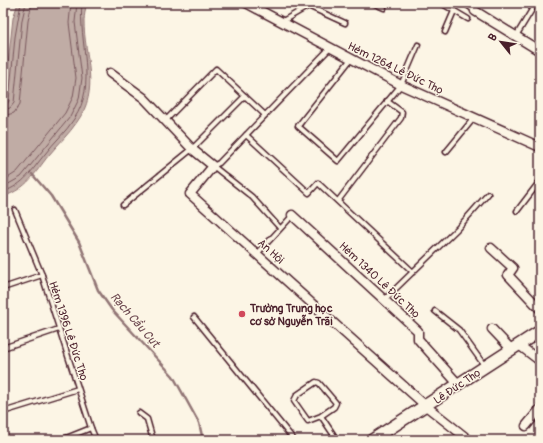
<svg xmlns="http://www.w3.org/2000/svg" width="543" height="443" font-family="Pangolin,sans-serif">
<style>
.water{fill:#c0aca5;stroke:#917474}
.lines{fill:none;stroke-linecap:round;stroke-linejoin:round}
.shore{stroke:#79575c;stroke-width:1}
.stream{stroke:#917474;stroke-width:2.5}
.service-casing{stroke:#4a1f2b;stroke-width:7}
.minor-casing{stroke:#4a1f2b;stroke-width:11}
.secondary-casing{stroke:#4a1f2b;stroke-width:14}
.service{stroke:#fcf5e5;stroke-width:4}
.minor{stroke:#fcf5e5;stroke-width:8}
.secondary{stroke:#fcf5e5;stroke-width:11}
.poi-dot{fill:#d1495b;stroke:#fcf5e5;stroke-width:1.5}
.labels{text-anchor:middle;stroke-width:3;stroke-linejoin:round;paint-order:stroke}
.street-label{font-size:11px;fill:#4a1f2b;stroke:#fcf5e5}
.poi-label{font-size:11px;font-weight:bold;fill:#4a1f2b;stroke:#fcf5e5;text-anchor:start}
.water-label{font-size:12px;font-style:italic;fill:#6d4950;stroke:#fcf5e5}
</style>
<rect width="100%" height="100%" fill="#fcf5e5"/>
<filter id="ink" filterUnits="userSpaceOnUse"><feTurbulence type="fractalNoise" baseFrequency=".025" numOctaves="2"/><feDisplacementMap in="SourceGraphic" scale="8" xChannelSelector="R" yChannelSelector="G"/><feConvolveMatrix kernelMatrix="1 2 1 2 8 2 1 2 1" color-interpolation-filters="sRGB"/></filter>
<g filter="url(#ink)">
<!-- water -->
<path class="water" d="M 18,3 L 86,3 C 86,9 84,15 84,21 C 84,57 101,89 77,122 C 69,134 58,144 49,155 C 33,175 29,187 3,197 L 3,110 L 13,18 Z"/>
<g class="lines">
<!-- shore -->
<g class="shore">
<polyline points="3,105 7,104 9,101 15,37 21,3"/>
<polyline points="3,110 10,108 14,103 22,20 26,3"/>
<polyline points="3,116 14,113 20,104 28,21 32,3"/>
<polyline points="3,181 17,172 65,113 73,97 76,78 69,23 71,3"/>
<polyline points="3,187 21,177 70,117 79,99 82,78 75,22 77,3"/>
<path d="M 3,192 C 25,184 31,171 45,154 C 54,142 66,132 74,119 C 98,84 78,42 82,3"/>
</g>
<!-- stream -->
<polyline class="stream" points="32,174 51,196 79,242 98,290 112,310 173,376 199,423 203,440"/>
<!-- service casing -->
<g class="service-casing">
<g id="service">
<polyline points="373,3 384,8"/>
<polyline points="441,3 468,19"/>
<polyline points="464,3 475,11"/>
<polyline points="308,6 345,23"/>
<polyline points="281,22 314,3"/>
<polyline points="445,32 454,11"/>
<polyline points="516,36 536,3"/>
<polyline points="351,59 298,126 338,161 401,85 418,45"/>
<polyline points="166,120 216,69 265,115"/>
<polyline points="246,135 309,193 318,183 413,272"/>
<polyline points="446,152 474,118"/>
<polyline points="213,166 219,163 330,48"/>
<polyline points="213,166 252,197 280,228"/>
<polyline points="338,201 401,118 402,112 387,101"/>
<polyline points="123,205 192,149 245,96"/>
<polyline points="15,210 42,275 91,428 61,440"/>
<polyline points="517,211 540,181"/>
<polyline points="257,254 292,216"/>
<polyline points="3,288 42,275"/>
<polyline points="385,299 457,229 488,194"/>
<polyline points="435,311 459,330 484,365"/>
<polyline points="194,317 294,440"/>
<polyline points="3,348 59,329"/>
<polyline points="3,412 78,389"/>
<polyline points="139,413 147,419 153,440"/>
<polyline points="321,416 308,421 294,401 297,395 316,382 319,383 336,403 334,407 321,416 337,440"/>
<polyline points="91,428 96,440"/>
</g>
</g>
<!-- minor casing -->
<g class="minor-casing">
<g id="minor">
<polyline points="246,3 401,85 540,147"/>
<polyline points="475,11 540,51"/>
<polyline points="110,73 144,98 192,149 213,166 190,194 426,406 469,440"/>
<polyline points="292,215 418,331 418,339 459,385"/>
<polyline points="491,248 513,268 508,275 540,309"/>
<polyline points="492,329 512,350"/>
<polyline points="519,345 540,361"/>
<polyline points="526,426 540,409"/>
</g>
</g>
<!-- secondary casing -->
<g class="secondary-casing">
<polyline id="secondary" points="372,440 540,331"/>
</g>
<!-- service -->
<use href="#service" class="service"/>
<!-- minor -->
<use href="#minor" class="minor"/>
<!-- secondary -->
<use href="#secondary" class="secondary"/>
</g>
</g>
<!-- markers -->
<circle class="poi-dot" cx="242" cy="314" r="4"/>
<g class="labels">
<!-- street labels -->
<g class="street-label">
<text transform="translate(396 68) rotate(26)" y="4">Hẻm 1264 Lê Đức Thọ</text>
<text transform="translate(271 251) rotate(42)" y="4">An Hội</text>
<text transform="translate(380 280) rotate(43)" y="4">Hẻm 1340 Lê Đức Thọ</text>
<text transform="translate(69 331) rotate(72)" y="4">Hẻm 1396 Lê Đức Thọ</text>
<text transform="translate(457 386) rotate(-34)" y="4">Lê Đức Thọ</text>
</g>
<!-- poi labels -->
<g class="poi-label">
<text x="250" y="312">Trường Trung học<tspan x="250" dy="13">cơ sở Nguyễn Trãi</tspan></text>
</g>
<!-- water labels -->
<g class="water-label">
<text transform="translate(135 320) rotate(49)" y="4">Rạch Cầu Cụt</text>
</g>
</g>
<!-- margin -->
<rect width="543" height="443" fill="none" stroke="#fcf5e5" stroke-width="16"/>
<rect x="8" y="8" width="527" height="427" fill="none" stroke="#4a1f2b" stroke-width="1.5" filter="url(#ink)"/>
<!-- north arrow -->
<g transform="translate(501 42) rotate(300)" stroke="#fcf5e5" stroke-width="3" paint-order="stroke">
<path d="M0-3L7 15L0 10L-7 15Z" fill="#4a1f2b"/>
<text y="-6" font-size="11" font-weight="bold" text-anchor="middle" fill="#4a1f2b">B</text>
</g>
</svg>
